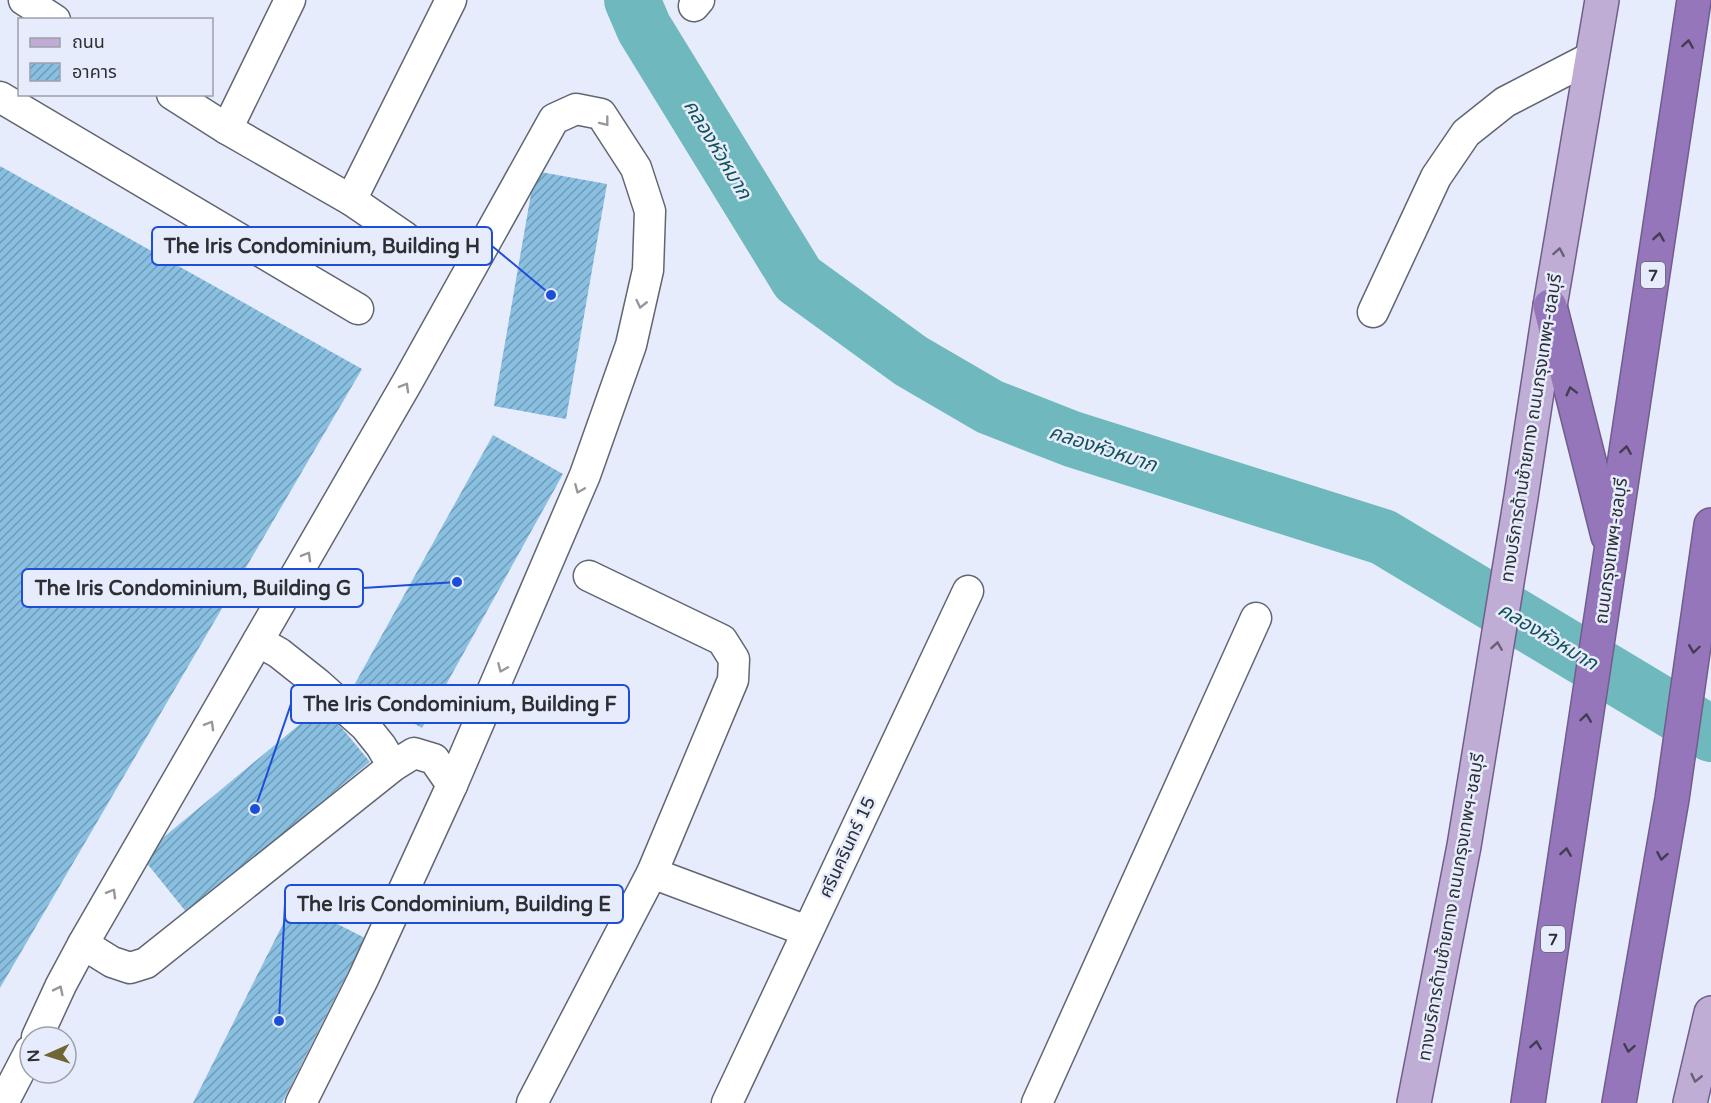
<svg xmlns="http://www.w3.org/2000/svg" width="1711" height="1103" font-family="'Varela Round','Noto Sans Thai',sans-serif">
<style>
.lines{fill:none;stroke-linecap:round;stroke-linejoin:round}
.river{stroke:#6fb8bd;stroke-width:56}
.building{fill:url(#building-hatch)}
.minor-casing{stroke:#616672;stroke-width:33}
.major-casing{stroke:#715d8b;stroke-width:36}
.highway-casing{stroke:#715d8b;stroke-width:36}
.minor{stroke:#fff;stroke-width:30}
.major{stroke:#bfadd6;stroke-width:33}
.highway{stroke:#9576ba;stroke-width:33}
.oneway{stroke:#423d50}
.oneway2{stroke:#96979a}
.oneway3{stroke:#676175}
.labels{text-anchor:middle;stroke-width:5;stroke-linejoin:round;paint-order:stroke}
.shield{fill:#e6ecfb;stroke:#646870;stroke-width:1.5}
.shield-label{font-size:16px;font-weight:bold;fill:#2d2f35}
.street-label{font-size:18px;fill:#2d2f35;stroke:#e6ecfb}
.water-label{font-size:20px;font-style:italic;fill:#115256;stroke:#e6ecfb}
.leader{fill:none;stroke:#1d4ed8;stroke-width:2}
.callout-dot{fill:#1d4ed8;stroke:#e6ecfb;stroke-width:2}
.callout{fill:#e6ecfb;stroke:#1d4ed8;stroke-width:2}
.callout-label{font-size:20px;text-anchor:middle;font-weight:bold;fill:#2d2f35}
</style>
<defs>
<pattern id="building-hatch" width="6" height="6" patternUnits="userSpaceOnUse" patternTransform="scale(1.5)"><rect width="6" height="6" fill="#89bfe0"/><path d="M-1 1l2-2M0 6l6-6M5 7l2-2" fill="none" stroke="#709cb6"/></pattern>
</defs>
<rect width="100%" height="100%" fill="#e6ecfb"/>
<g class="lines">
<!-- river -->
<polyline class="river" points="632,0 644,28 798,279 911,361 990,407 1072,439 1383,537 1711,734"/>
</g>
<!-- building -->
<g class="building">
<polygon points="0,166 362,369 0,988"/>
<polygon points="535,171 607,184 566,419 494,406"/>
<polygon points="493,435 563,474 422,728 352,689"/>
<polygon points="323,705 370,762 187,913 141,856"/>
<polygon points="294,902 365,938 282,1103 193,1103"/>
</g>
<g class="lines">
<!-- minor casing -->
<g class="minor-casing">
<g id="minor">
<polyline points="24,0 55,20"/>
<polyline points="694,6 699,0"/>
<polyline points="172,94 227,129 351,200 405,237"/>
<polyline points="0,97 358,309"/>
<polyline points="227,129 290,0"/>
<polyline points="351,200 451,0"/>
<polyline points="1373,312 1436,177 1466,133 1505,102 1592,57"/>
<polyline points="258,641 279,653 318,684 365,726 381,746 393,766"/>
<polyline points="652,873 807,931"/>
<polyline points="83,944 112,962 130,968 146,963 393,766 414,753 434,759 452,785"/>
<polyline points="37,1037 61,985 83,944 408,381 554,119 576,109 601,114 636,168 650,211 648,270 631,345 585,475 452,785 363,979 301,1103"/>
<polyline points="3,1103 30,1051"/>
<polyline points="532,1103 652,873 733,680 734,659 722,640 589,576"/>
<polyline points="727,1103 968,591"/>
<polyline points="1037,1103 1256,618"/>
</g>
</g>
<!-- major casing -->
<g class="major-casing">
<g id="major">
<polyline points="1414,1103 1464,846 1521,497 1550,306 1602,0"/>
<polyline points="1690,1103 1711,1013"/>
</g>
</g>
<!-- highway casing -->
<g class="highway-casing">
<g id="highway">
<polyline points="1550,306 1608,536"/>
<polyline points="1528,1103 1694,0"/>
<polyline points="1619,1103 1672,799 1711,525"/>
</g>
</g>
<!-- minor -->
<use href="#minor" class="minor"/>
<!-- major -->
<use href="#major" class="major"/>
<!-- highway -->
<use href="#highway" class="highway"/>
</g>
<!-- one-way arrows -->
<defs><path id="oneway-chevron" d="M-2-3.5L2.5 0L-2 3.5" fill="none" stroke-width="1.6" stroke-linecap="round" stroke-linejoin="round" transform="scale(1.5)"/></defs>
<g class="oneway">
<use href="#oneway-chevron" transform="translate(1688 44) rotate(-81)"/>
<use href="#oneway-chevron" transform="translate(1659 237) rotate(-81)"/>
<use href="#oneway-chevron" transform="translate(1571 391) rotate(-104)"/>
<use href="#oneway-chevron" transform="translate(1626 450) rotate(-81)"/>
<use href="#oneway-chevron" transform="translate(1694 649) rotate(98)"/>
<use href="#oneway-chevron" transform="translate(1586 718) rotate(-82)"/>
<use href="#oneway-chevron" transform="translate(1566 852) rotate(-81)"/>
<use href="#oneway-chevron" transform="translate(1662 856) rotate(100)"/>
<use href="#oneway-chevron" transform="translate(1536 1045) rotate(-81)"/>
<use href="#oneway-chevron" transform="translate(1629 1048) rotate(100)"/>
</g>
<g class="oneway2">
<use href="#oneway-chevron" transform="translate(605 122) rotate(52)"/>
<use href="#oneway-chevron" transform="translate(641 304) rotate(103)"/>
<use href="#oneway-chevron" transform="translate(405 387) rotate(-60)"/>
<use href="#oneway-chevron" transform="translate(579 489) rotate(113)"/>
<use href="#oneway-chevron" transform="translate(307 556) rotate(-60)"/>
<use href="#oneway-chevron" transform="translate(502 668) rotate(113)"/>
<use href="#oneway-chevron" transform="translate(210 725) rotate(-60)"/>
<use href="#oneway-chevron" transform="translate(112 893) rotate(-60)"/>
<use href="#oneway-chevron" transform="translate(59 990) rotate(-64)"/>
</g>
<g class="oneway3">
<use href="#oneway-chevron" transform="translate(1559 252) rotate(-80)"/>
<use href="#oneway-chevron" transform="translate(1497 646) rotate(-81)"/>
<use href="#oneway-chevron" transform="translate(1696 1078) rotate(103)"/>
</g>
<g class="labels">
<!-- shield labels -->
<g class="shield">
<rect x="1641" y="262" width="24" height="26" rx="4.5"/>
<rect x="1541" y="926" width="24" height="26" rx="4.5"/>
</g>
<g class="shield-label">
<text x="1653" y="281">7</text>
<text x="1553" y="945">7</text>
</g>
<!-- street labels -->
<g class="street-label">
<text transform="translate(1531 428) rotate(-81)" y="6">ทางบริการด้านซ้ายทาง ถนนกรุงเทพฯ-ชลบุรี</text>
<text transform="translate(1611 551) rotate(-82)" y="6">ถนนกรุงเทพฯ-ชลบุรี</text>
<text transform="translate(847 847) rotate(-65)" y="6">ศรีนครินทร์ 15</text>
<text transform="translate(1451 907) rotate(-80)" y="6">ทางบริการด้านซ้ายทาง ถนนกรุงเทพฯ-ชลบุรี</text>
</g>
<!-- water labels -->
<g class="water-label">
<text transform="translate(718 149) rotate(59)" y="7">คลองหัวหมาก</text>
<text transform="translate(1103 448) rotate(18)" y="7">คลองหัวหมาก</text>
<text transform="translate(1548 636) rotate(31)" y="7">คลองหัวหมาก</text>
</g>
</g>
<!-- callouts -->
<path class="leader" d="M551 295L492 246M457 582L363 588M255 809L291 704M279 1021L285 904"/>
<g class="callout-dot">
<circle cx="551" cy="295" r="6"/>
<circle cx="457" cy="582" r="6"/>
<circle cx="255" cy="809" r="6"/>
<circle cx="279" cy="1021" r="6"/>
</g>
<g class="callout">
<rect x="152" y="227" width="340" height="38" rx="6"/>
<rect x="22" y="569" width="341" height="38" rx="6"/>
<rect x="291" y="685" width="338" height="38" rx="6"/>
<rect x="285" y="885" width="338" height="38" rx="6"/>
</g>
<g class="callout-label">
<text x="322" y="253">The Iris Condominium, Building H</text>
<text x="193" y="595">The Iris Condominium, Building G</text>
<text x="460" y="711">The Iris Condominium, Building F</text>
<text x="454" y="911">The Iris Condominium, Building E</text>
</g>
<!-- legend -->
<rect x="18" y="18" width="195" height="78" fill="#e6ecfb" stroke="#9ca0ac" stroke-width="1.5"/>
<rect x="30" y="38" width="30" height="9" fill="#bfadd6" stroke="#9ca0ac" stroke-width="1.5"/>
<text x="72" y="48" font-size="18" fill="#2d2f35">ถนน</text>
<rect x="30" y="63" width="30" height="18" fill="url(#building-hatch)" stroke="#9ca0ac" stroke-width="1.5"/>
<text x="72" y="78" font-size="18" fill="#2d2f35">อาคาร</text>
<!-- north arrow -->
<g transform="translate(48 1055) rotate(267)"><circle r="28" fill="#e6ecfb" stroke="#9ca0ac" stroke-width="1.5"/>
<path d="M0-4.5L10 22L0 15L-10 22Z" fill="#706633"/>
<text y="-9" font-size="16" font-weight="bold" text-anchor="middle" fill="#2d2f35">N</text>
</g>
</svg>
